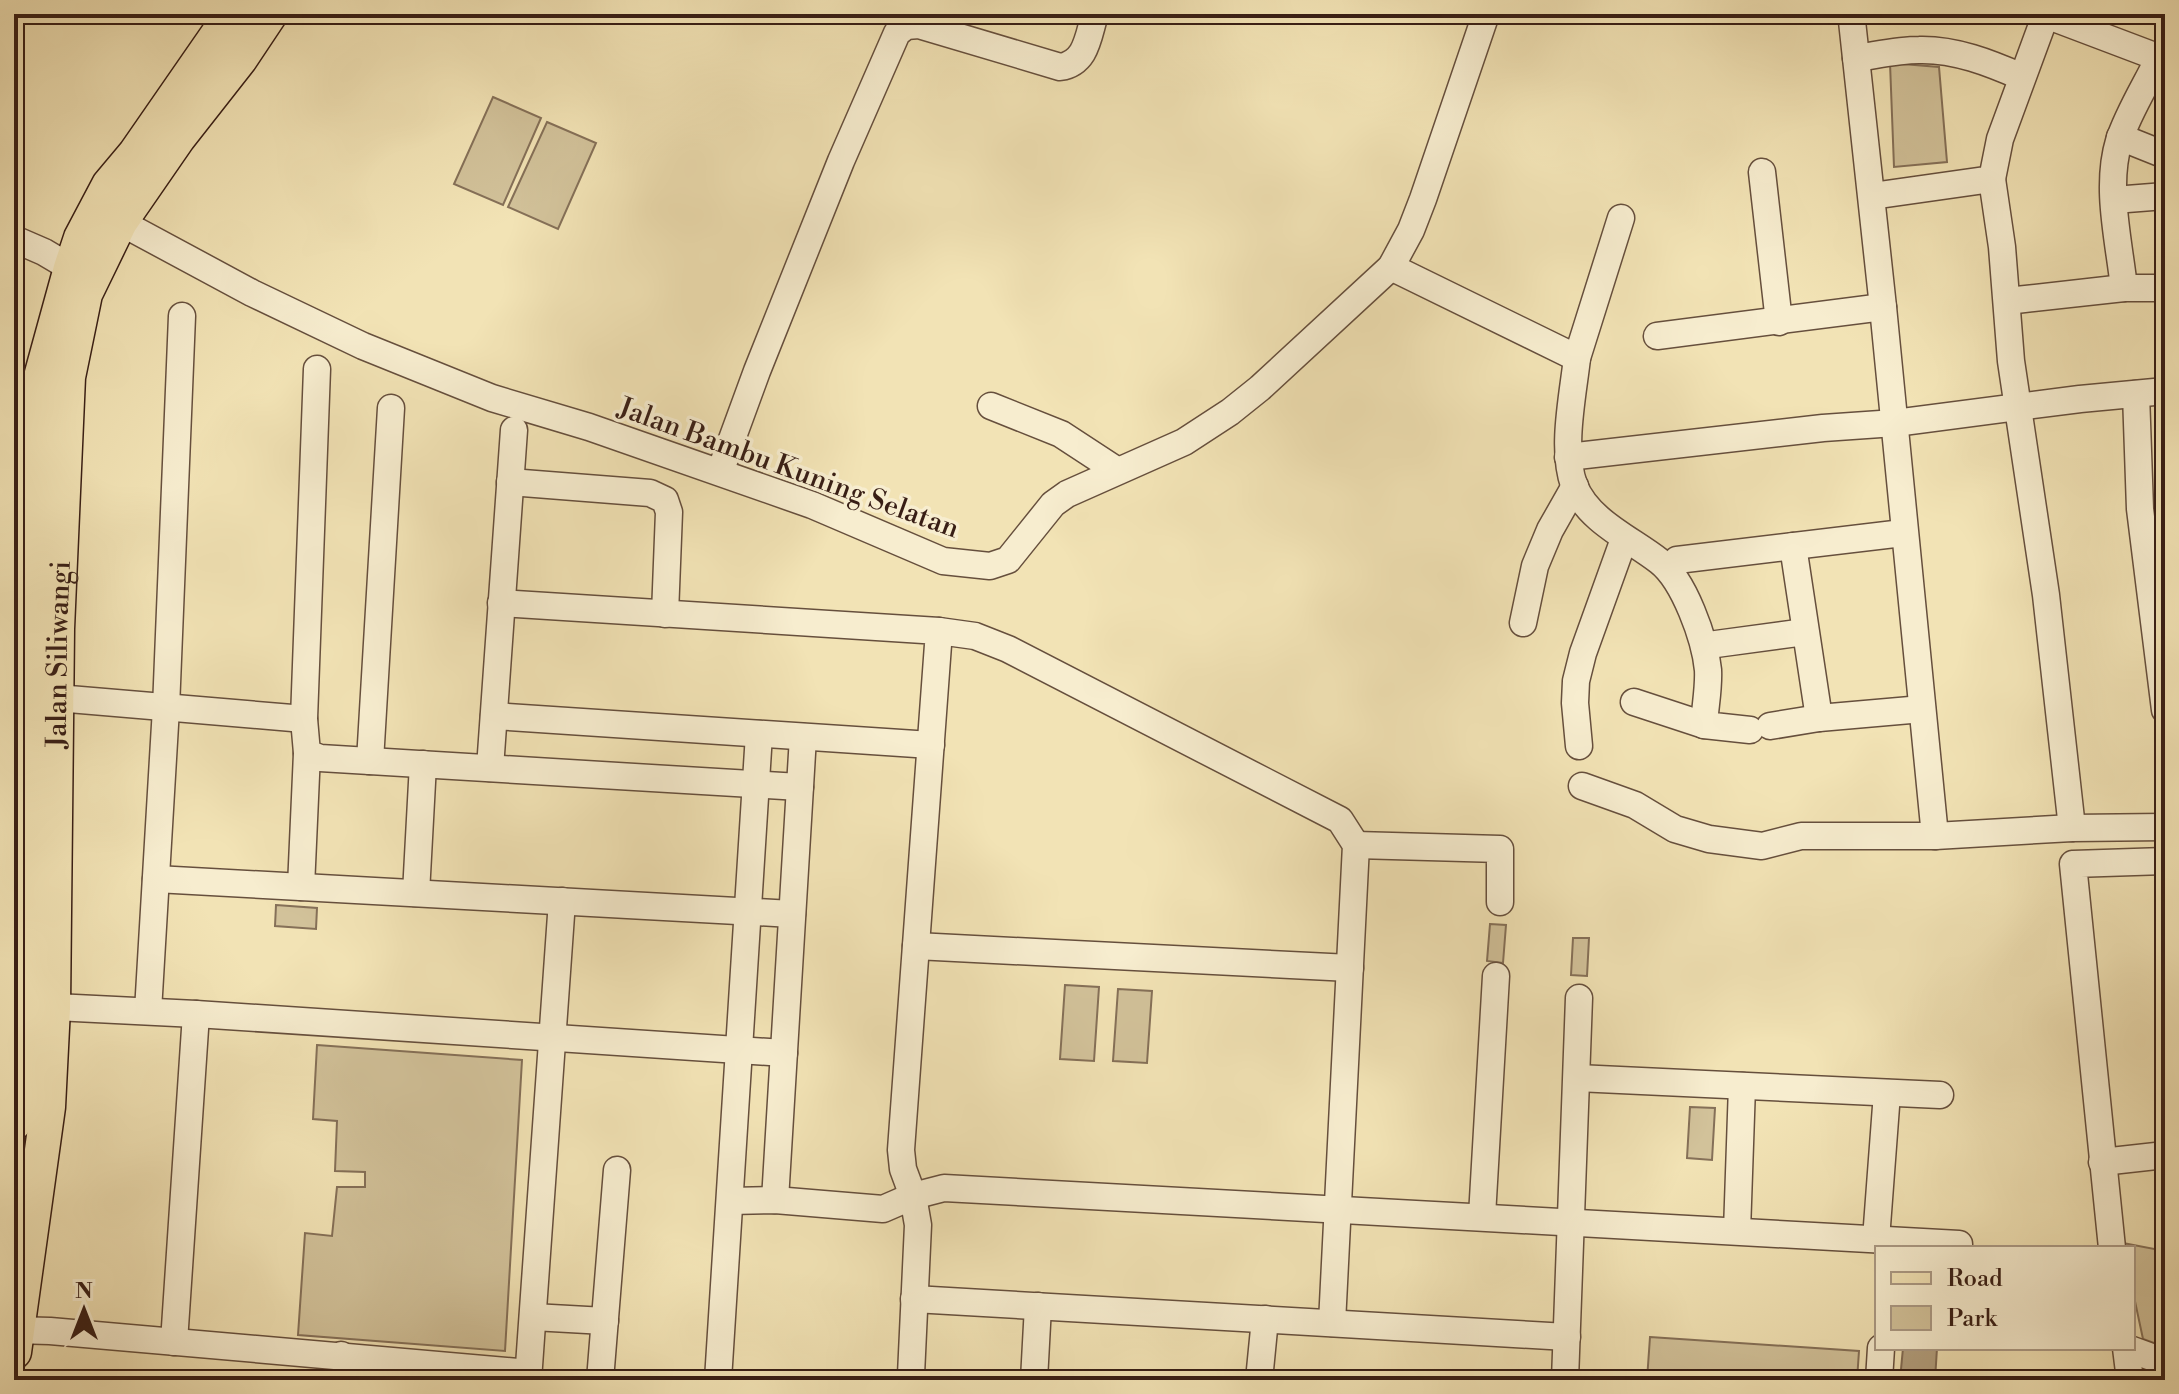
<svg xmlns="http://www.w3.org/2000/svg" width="2179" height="1394" font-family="'Libre Bodoni',serif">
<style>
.green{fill:#d2c29a;stroke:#857058;stroke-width:2}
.water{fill:#b3a07f;stroke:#826c55;stroke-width:2}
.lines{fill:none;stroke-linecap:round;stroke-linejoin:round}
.minor-casing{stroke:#664f3d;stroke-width:29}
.major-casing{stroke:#381e15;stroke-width:37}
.minor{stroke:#f7edcf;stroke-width:26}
.major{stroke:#f2e3b5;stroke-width:34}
.labels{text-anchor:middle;stroke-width:7;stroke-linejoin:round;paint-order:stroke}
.street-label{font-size:28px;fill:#381e15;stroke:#f7edcf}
</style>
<rect width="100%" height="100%" fill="#f2e3b5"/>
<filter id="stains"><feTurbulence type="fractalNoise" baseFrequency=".0025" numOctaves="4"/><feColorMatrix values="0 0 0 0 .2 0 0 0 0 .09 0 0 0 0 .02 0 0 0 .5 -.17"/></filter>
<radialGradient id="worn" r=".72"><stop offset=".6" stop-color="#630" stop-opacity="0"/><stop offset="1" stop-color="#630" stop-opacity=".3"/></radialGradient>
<!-- green -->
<g class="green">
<polygon points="1890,63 1939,67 1947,162 1894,167"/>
<polygon points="493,97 541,118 503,205 454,184"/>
<polygon points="547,122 596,143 558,229 508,207"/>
<polygon points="276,905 317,908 316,929 275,926"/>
<polygon points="1490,924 1506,925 1503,963 1487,961"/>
<polygon points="1573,938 1589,938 1587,976 1571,975"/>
<polygon points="1065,985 1099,987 1094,1061 1060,1059"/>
<polygon points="1118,989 1152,991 1147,1063 1113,1061"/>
<polygon points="317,1045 522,1060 505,1351 298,1335 305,1233 332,1236 337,1187 365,1187 365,1172 335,1171 337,1121 313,1119"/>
<polygon points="1690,1107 1715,1108 1712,1160 1687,1158"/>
<polygon points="2123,1243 2165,1251 2165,1347 2143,1339 2133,1292 2133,1248 2124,1248"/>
<polygon points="1650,1337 1859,1351 1857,1380 1647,1380"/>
</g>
<!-- water -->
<polygon class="water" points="1903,1348 1937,1348 1935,1380 1900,1380"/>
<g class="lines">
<!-- minor casing -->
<g class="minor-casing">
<g id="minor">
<polyline points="2046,15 2165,60"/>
<polyline points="1852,21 1883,307 1935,836"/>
<path d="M 1856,58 C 1877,55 1898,50 1919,50 C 1955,49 1990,63 2022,77"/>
<polyline points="2120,137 2165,155"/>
<polyline points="1762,172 1779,322"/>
<polyline points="1992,179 2002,247 2011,361 2046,595 2072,828"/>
<polyline points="1872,196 1992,179 2000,139 2046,14"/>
<polyline points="2114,200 2165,196"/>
<polyline points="120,222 252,293 363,346 492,398 589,427 812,505 943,561 990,566 1008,560 1053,504 1067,494 1184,442 1230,412 1260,388 1391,267 1411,230 1423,199 1486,14"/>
<polyline points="14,239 44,252 71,268"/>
<polyline points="1391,267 1577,358 1621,218"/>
<path d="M 2124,288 C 2119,241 2105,187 2119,141 C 2128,113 2146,85 2159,58"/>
<polyline points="2007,301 2124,288 2165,288"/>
<polyline points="1657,336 1883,307"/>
<path d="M 1577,358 C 1573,395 1561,449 1574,485 C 1588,521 1631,539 1659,561 C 1684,580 1705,639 1708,670 C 1709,688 1705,707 1704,725 L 1750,730"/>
<polyline points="317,369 304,719 307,753 320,758 800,787"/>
<polyline points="2136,394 2140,509 2165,710"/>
<polyline points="991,406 1061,434 1116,470"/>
<polyline points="1568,457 1823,428 1895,423 2080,399 2165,391"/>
<path d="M 720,472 L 757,371 L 841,161 L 897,33 L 906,26 L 919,25 L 1060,67 C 1087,63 1088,36 1095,14"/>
<polyline points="510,482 650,493 665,500 669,512 665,614"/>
<polyline points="1793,546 1819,718 1922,709"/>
<polyline points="1677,560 1903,533"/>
<polyline points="501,603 939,631 901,1150 903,1169 913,1196 918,1225 911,1375"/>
<polyline points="1523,623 1535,566 1550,530 1575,486"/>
<polyline points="939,631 975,636 1008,649 1340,820 1356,845 1332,1323"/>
<polyline points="1716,644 1805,632"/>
<polyline points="57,698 304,719"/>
<polyline points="1634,702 1704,725"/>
<polyline points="494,716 931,745"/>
<polyline points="1770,726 1819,718"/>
<polyline points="1579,746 1575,703 1576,681 1583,653 1624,539"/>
<polyline points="370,761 391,408"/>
<polyline points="490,768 514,430"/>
<polyline points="1582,786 1635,805 1675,829 1709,839 1762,846 1801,836 1935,836 2072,828 2165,827"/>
<polyline points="1356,845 1500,849 1500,902"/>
<polyline points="156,879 792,914"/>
<polyline points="301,887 307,753"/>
<polyline points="416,893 423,764"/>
<polyline points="916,946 1350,968"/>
<polyline points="35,1006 196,1014 784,1053"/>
<polyline points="148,1011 166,708 182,316"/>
<polyline points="1577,1078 1940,1095"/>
<polyline points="2102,1162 2165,1155"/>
<polyline points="775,1200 803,737"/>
<polyline points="730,1201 775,1200 883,1209 913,1196 944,1188 1959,1244"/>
<polyline points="1482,1216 1496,976"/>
<polyline points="1737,1231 1742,1086"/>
<polyline points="1876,1239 1887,1093"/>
<polyline points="2112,1248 2073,864 2165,861"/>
<polyline points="914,1299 1567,1337"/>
<polyline points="533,1317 605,1321"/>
<polyline points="14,1330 50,1331 529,1373"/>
<polyline points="174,1342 196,1014"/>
<polyline points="2126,1348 2130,1380"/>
<polyline points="2127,1348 2165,1362"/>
<polyline points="341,1355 354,1380"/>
<polyline points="528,1380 562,901"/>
<polyline points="600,1380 617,1170"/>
<polyline points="718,1380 759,734"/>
<polyline points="1034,1380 1038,1306"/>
<polyline points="1259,1380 1265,1319"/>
<polyline points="1565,1380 1579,998"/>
<polyline points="1879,1380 1881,1348"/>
</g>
</g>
<!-- major casing -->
<g class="major-casing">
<g id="major">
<polyline points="14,1123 24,1041 26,689 32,567 30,532 41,406 41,377 71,268 81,238 109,185 135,154 232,14"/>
<path id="s1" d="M 14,1352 L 48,1107 L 53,1008 L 57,629 L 68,377 L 85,294 L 120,222 L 178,138 L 240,59 L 270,14"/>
</g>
</g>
<!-- minor -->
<use href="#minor" class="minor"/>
<!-- major -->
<use href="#major" class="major"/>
</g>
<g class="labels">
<!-- street labels -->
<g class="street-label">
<text transform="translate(789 467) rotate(20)" y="10">Jalan Bambu Kuning Selatan</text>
<text dy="10" stroke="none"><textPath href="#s1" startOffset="700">Jalan Siliwangi</textPath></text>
</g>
</g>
<!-- margin -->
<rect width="2179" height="1394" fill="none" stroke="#f2e3b5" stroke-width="48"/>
<rect x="16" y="16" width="2147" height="1362" fill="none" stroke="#381e15" stroke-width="4"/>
<rect x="24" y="24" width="2131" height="1346" fill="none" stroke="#381e15" stroke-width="2"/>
<!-- legend -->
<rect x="1875" y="1246" width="260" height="104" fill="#f7edcf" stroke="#ab9a85" stroke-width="2"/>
<rect x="1891" y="1272" width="40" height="12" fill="#f2e3b5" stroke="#ab9a85" stroke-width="2"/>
<text x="1947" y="1286" font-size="24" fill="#381e15">Road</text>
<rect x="1891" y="1306" width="40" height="24" fill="#d2c29a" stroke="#ab9a85" stroke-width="2"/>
<text x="1947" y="1326" font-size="24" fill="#381e15">Park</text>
<!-- north arrow -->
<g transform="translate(84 1310)" stroke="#f7edcf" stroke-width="6" paint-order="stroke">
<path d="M0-6L14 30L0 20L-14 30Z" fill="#381e15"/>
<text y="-12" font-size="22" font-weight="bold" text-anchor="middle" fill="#381e15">N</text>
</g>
<rect width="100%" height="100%" filter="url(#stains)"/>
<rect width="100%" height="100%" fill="url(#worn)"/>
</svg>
